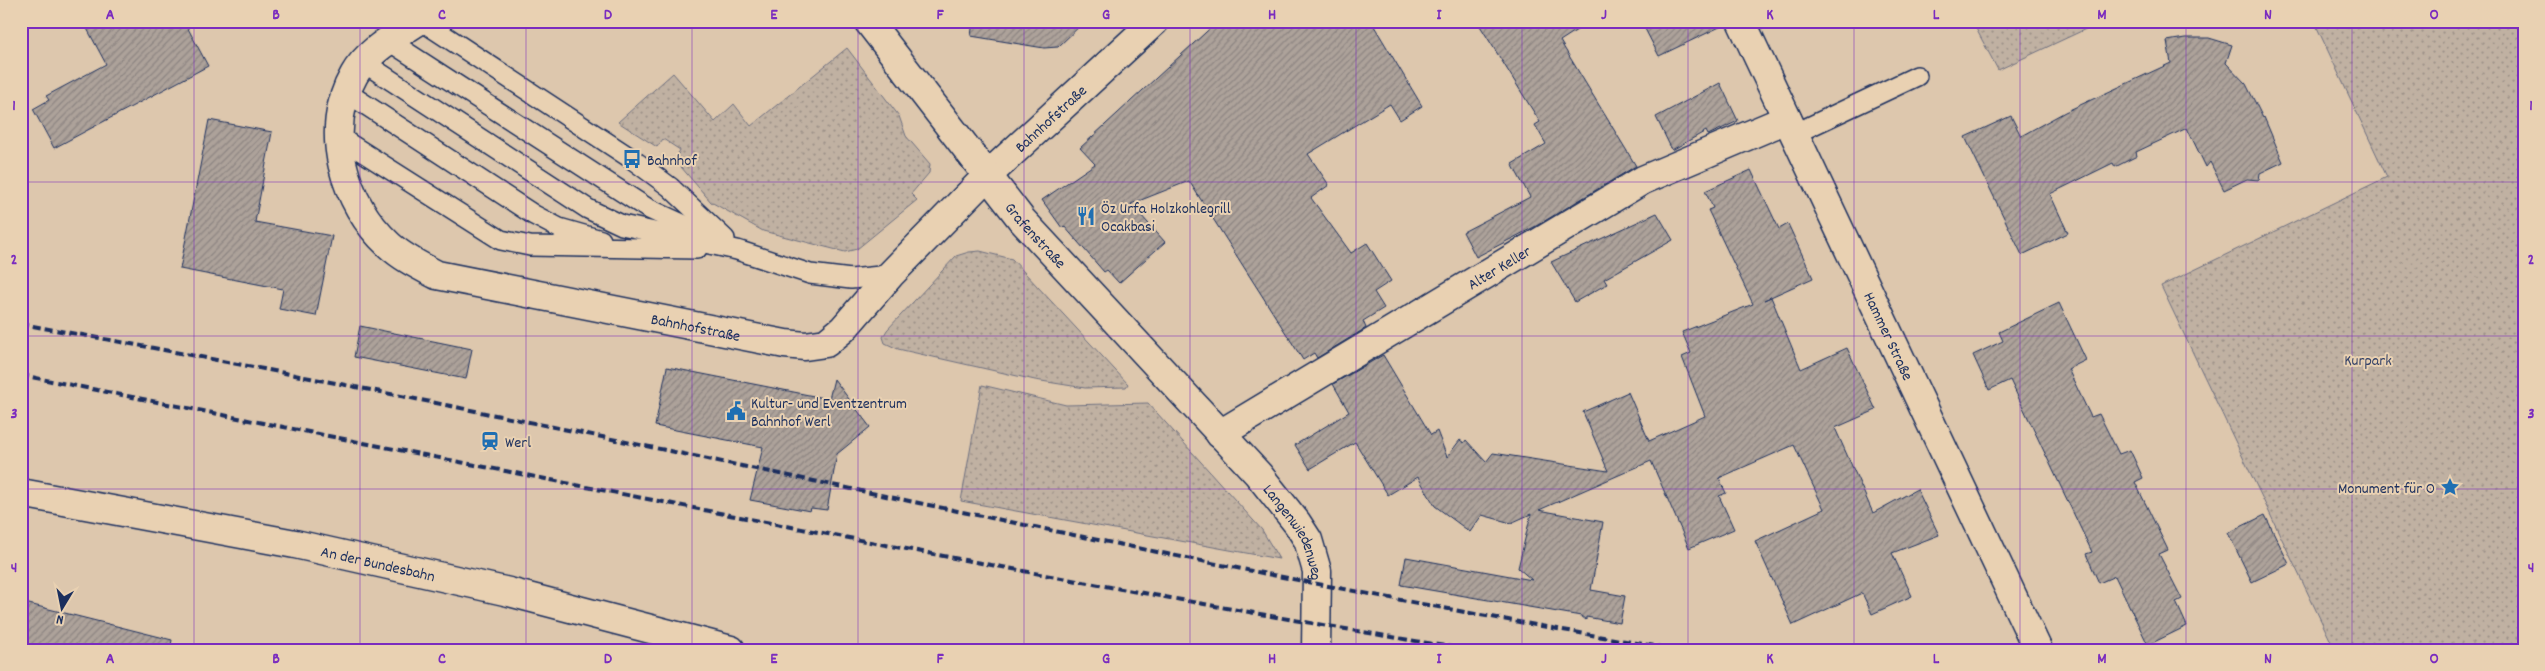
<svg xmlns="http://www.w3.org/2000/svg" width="2545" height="671" font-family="Dekko,sans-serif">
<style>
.green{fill:url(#green-dots);stroke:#6e7080}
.building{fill:url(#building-hatch);stroke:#1b2f5e}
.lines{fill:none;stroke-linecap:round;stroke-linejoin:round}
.service-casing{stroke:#1b2f5e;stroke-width:22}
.minor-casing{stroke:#1b2f5e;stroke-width:31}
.service{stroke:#e9d1b2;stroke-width:19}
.minor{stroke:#e9d1b2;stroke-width:28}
.rail{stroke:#1b2f5e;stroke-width:4;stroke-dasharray:8 4;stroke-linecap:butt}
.grid{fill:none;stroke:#7b2cbf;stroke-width:1;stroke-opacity:0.55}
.labels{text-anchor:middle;stroke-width:4;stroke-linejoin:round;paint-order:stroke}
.street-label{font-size:16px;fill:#1b2f5e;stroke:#e9d1b2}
.poi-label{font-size:16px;fill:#1b2f5e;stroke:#e9d1b2;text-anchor:start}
.park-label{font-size:16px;fill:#344268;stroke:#e9d1b2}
.neatline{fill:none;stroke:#7b2cbf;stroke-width:2}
.grid-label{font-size:16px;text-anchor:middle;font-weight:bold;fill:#7b2cbf}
</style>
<defs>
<pattern id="green-dots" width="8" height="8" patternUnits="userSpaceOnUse" patternTransform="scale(1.25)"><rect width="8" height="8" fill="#c0b1a2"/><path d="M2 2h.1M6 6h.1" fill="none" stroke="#9b9087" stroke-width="1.8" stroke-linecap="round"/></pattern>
<pattern id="building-hatch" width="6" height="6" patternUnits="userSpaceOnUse" patternTransform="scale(1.25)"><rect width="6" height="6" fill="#ada29a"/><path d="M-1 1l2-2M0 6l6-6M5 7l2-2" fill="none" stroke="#8c8481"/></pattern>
</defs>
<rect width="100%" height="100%" fill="#ddc7ad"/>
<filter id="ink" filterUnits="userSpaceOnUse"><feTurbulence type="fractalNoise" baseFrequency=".02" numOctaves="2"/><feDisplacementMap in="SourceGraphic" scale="10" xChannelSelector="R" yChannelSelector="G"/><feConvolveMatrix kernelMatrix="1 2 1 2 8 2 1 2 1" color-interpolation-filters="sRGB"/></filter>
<g filter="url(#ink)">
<!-- green -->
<g class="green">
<polygon points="1972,21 2103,21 1998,70"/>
<polygon points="2314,21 2524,21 2524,650 2335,650 2161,286 2387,177"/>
<polygon points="847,48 899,116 906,136 930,164 929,173 911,194 917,200 857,249 845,252 763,231 711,202 675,160 680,150 663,139 657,147 618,122 673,73 715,122 734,104 751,126"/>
<polygon points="980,251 1012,259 1128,384 1126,387 1085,388 1035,380 898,349 885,343 883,337 887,330 956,256 969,252"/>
<polygon points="982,385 1066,405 1148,403 1262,530 1279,559 961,501"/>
</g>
<!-- building -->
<g class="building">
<polygon points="83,21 184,21 208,66 54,148 33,109 49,100 46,96 106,64"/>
<polygon points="973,21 1085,21 1058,47 1044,48 971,36"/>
<polygon points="1218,21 1371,21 1422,106 1400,120 1390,104 1308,154 1329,185 1311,198 1351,253 1367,243 1391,281 1374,292 1384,308 1363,321 1366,328 1317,358 1314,353 1303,360 1189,181 1131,204 1165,242 1119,283 1107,270 1104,272 1064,226 1062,228 1042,200 1095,164 1080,148"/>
<polygon points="1477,21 1591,21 1560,41 1636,166 1538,225 1476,257 1463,232 1530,197 1512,164 1546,144 1535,125 1540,122"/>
<polygon points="1641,21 1726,21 1726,24 1659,56"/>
<polygon points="2185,38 2209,38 2232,45 2226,63 2246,84 2263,118 2264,117 2283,162 2260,173 2259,180 2247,179 2224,190 2210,162 2206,167 2187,128 2136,152 2137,156 2115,167 2113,163 2050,194 2068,233 2022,255 1965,137 2011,116 2021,136 2065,112 2171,63 2167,41"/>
<polygon points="1720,83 1738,121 1708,135 1706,131 1672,150 1656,117"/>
<polygon points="209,120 272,132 255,222 332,236 316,316 279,309 283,289 180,269"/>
<polygon points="1751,170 1779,229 1788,224 1813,278 1764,300 1771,297 1801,369 1847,348 1876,410 1835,428 1873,513 1917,489 1939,535 1892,553 1912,596 1872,614 1862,593 1793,625 1755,541 1824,509 1794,445 1719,478 1726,493 1719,496 1734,529 1689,548 1651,461 1539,510 1603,522 1591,590 1625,596 1620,623 1586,617 1586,620 1581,616 1401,585 1406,557 1532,580 1518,568 1531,514 1511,523 1482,515 1470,532 1435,506 1418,477 1388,495 1355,442 1310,469 1295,445 1349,412 1333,384 1383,355 1431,435 1437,431 1447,457 1460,440 1464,443 1466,440 1486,462 1493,453 1608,471 1583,412 1628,392 1649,441 1705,416 1682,357 1691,353 1682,332 1753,304 1708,210 1713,208 1705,191"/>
<polygon points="1657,213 1673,240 1604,279 1607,284 1575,302 1551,262"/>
<polygon points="2059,303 2086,360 2068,369 2091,417 2099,414 2119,454 2130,450 2143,478 2135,482 2168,550 2159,554 2182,599 2176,602 2187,626 2148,645 2115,576 2099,583 2086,554 2092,552 2010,380 1989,390 1973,355 2003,341 1999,332"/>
<polygon points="360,326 472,349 466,379 354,357"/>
<polygon points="667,367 829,399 834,379 870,427 837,454 827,510 811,508 810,511 750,500 763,447 655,426"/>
<polygon points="2265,515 2289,564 2252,582 2228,533"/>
<polygon points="21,602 172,640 170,650 21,650"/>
</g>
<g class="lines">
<!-- service casing -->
<g class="service-casing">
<g id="service">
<polyline points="422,21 632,159 670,187 725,239"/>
<polyline points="389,41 647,208 706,235"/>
<polyline points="363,62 588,209 622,225 737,250 810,274 851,279 890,275"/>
<polyline points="346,92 534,215 559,228 601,240"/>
<polyline points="1794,134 1917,76"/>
<polyline points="339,137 501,240 530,246 697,249"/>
</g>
</g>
<!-- minor casing -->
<g class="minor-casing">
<g id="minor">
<path id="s1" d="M 418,21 C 396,36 367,51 354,75 C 322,131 344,203 389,245 C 403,258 420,266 437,275 L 785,344 L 805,346 L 826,343 L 843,329 L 890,275 L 987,176 L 1155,21"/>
<path id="s2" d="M 868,21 L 1022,220 L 1258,474 L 1297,523 L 1308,540 L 1317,571 L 1316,650"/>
<path id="s3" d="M 1741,21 L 2038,650"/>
<path id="s4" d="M 1220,434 L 1643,180 L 1787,119"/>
<path id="s5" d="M 21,493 L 295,544 L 509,592 L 731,650"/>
</g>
</g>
<!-- service -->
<use href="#service" class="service"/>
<!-- minor -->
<use href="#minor" class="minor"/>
<!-- rail -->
<g class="rail">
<path d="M 21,324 C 576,422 1123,556 1678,650"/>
<path d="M 21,375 C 503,470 984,569 1469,650"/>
</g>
</g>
</g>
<!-- grid -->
<path class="grid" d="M 194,21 L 194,650M 360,21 L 360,650M 526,21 L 526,650M 692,21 L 692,650M 858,21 L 858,650M 1024,21 L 1024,650M 1190,21 L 1190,650M 1356,21 L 1356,650M 1522,21 L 1522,650M 1688,21 L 1688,650M 1854,21 L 1854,650M 2020,21 L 2020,650M 2186,21 L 2186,650M 2352,21 L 2352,650M 21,182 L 2524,182M 21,336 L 2524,336M 21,489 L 2524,489"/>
<!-- icons -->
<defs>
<g id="bus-bare" transform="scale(1.5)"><path d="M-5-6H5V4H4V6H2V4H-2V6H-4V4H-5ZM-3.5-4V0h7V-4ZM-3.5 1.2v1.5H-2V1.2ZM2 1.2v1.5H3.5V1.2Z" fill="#1f6fb2" stroke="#e9d1b2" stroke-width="2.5" paint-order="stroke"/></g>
<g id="restaurant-bare" transform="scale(1.5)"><path d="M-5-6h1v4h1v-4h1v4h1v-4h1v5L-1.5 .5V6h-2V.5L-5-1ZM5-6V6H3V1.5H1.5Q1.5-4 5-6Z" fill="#1f6fb2" stroke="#e9d1b2" stroke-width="2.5" paint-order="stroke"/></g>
<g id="civic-bare" transform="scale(1.5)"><path d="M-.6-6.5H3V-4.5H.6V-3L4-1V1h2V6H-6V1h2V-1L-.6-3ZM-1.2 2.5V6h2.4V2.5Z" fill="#1f6fb2" stroke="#e9d1b2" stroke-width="2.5" paint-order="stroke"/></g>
<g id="station-bare" transform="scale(1.5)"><path d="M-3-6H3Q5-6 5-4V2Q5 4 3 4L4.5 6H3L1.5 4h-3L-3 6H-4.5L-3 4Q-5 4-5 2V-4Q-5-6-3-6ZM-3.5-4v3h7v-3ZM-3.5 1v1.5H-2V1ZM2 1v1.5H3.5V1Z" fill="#1f6fb2" stroke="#e9d1b2" stroke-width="2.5" paint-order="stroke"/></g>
<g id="sight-bare" transform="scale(1.5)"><path d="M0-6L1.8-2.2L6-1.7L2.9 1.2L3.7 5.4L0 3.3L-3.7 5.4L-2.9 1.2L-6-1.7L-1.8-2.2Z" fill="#1f6fb2" stroke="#e9d1b2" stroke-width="2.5" paint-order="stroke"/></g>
</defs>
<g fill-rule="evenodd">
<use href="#bus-bare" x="632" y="159"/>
<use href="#restaurant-bare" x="1086" y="216"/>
<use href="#civic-bare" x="736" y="411"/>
<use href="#station-bare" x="490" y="441"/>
<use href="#sight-bare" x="2450" y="487"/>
</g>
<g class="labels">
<!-- street labels -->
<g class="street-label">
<text dy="6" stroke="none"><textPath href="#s1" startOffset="1042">Bahnhofstraße</textPath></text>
<text dy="6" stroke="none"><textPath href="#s2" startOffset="272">Grafenstraße</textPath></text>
<text dy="6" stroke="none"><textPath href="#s4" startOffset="325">Alter Keller</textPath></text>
<text dy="6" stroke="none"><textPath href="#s1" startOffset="592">Bahnhofstraße</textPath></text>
<text dy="6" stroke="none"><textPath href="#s3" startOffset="348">Hammer Straße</textPath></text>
<text dy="6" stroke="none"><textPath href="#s2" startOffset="668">Langenwiedenweg</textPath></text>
<text dy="6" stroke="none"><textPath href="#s5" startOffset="364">An der Bundesbahn</textPath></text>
</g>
<!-- poi labels -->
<g class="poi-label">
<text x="647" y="165">Bahnhof</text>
<text x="1101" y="213">Öz Urfa Holzkohlegrill<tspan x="1101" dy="18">Ocakbasi</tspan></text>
<text x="751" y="408">Kultur- und Eventzentrum<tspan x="751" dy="18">Bahnhof Werl</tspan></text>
<text x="505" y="447">Werl</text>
<text x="2435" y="493" text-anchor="end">Monument für O</text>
</g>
<!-- park labels -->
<g class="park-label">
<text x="2368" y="365">Kurpark</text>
</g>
</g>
<!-- margin -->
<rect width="2545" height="671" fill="none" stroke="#e9d1b2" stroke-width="55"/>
<!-- north arrow -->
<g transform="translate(62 608) rotate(190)" stroke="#e9d1b2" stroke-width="4" paint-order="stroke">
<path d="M0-4L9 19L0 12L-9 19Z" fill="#1b2f5e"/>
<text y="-8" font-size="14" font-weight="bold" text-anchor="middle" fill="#1b2f5e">N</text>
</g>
<rect x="28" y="28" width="2490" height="616" class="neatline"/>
<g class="grid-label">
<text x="110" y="19">A</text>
<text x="276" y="19">B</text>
<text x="442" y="19">C</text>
<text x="608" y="19">D</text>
<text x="774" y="19">E</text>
<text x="940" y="19">F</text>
<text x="1106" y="19">G</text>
<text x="1272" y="19">H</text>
<text x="1439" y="19">I</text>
<text x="1604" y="19">J</text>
<text x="1770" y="19">K</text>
<text x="1936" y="19">L</text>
<text x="2102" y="19">M</text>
<text x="2268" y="19">N</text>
<text x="2434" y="19">O</text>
<text x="14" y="110">1</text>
<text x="2531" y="110">1</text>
<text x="14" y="264">2</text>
<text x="2531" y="264">2</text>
<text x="14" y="418">3</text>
<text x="2531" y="418">3</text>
<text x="14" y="572">4</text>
<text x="2531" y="572">4</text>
<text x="110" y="663">A</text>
<text x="276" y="663">B</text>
<text x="442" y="663">C</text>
<text x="608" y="663">D</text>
<text x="774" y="663">E</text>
<text x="940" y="663">F</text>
<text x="1106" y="663">G</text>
<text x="1272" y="663">H</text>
<text x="1439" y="663">I</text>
<text x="1604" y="663">J</text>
<text x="1770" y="663">K</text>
<text x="1936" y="663">L</text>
<text x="2102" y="663">M</text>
<text x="2268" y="663">N</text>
<text x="2434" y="663">O</text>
</g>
</svg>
